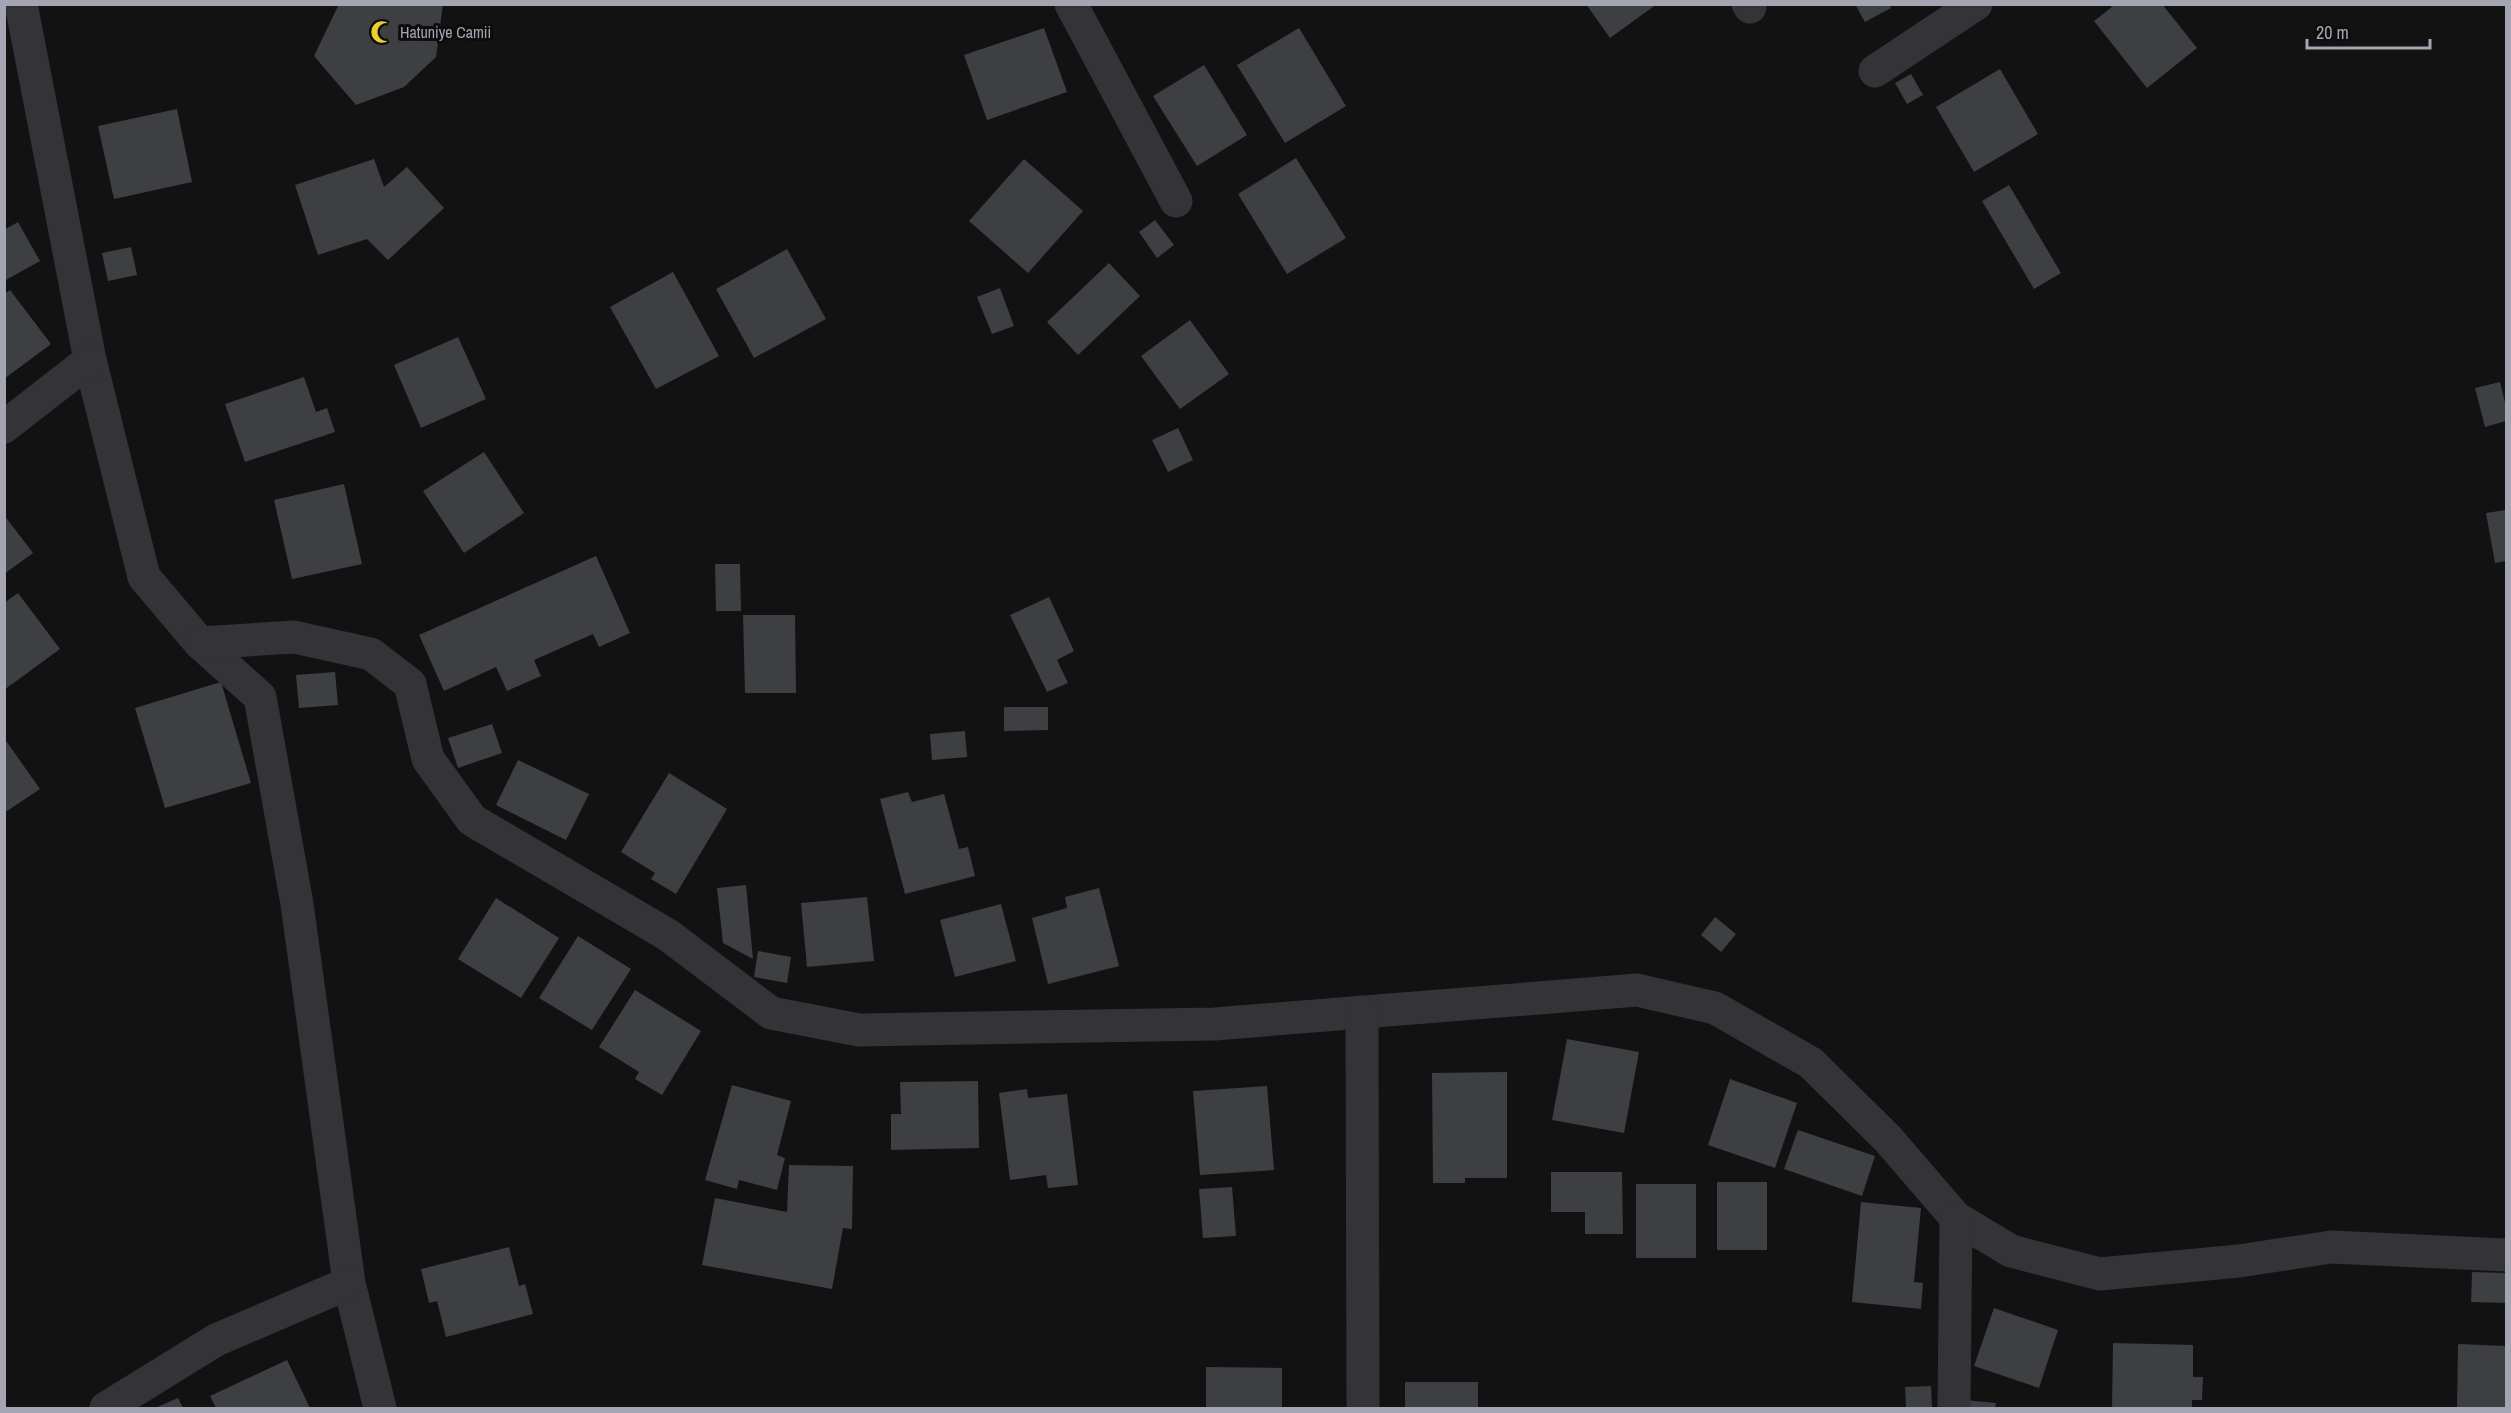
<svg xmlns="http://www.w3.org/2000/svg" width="2511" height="1413" font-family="'Archivo Narrow',sans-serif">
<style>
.building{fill:#3e3f43}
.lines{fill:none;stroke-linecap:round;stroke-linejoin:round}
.minor{stroke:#333338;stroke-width:33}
.labels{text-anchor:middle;stroke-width:6;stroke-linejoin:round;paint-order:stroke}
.poi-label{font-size:16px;fill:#a3a5b3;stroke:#0d0d0e;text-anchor:start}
</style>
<rect width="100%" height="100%" fill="#121213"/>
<!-- building -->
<g class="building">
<polygon points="339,4 443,4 436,57 404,87 356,105 314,56"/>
<polygon points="1586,4 1657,4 1610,38"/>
<polygon points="1855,4 1889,4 1891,8 1865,22"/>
<polygon points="2109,4 2162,4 2197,48 2147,88 2094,21 2112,7"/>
<polygon points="1044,28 1067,92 987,120 964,55"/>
<polygon points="1299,28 1346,106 1285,143 1237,65"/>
<polygon points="1204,65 1247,135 1197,166 1153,96"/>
<polygon points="2000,69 2038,134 1974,172 1936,107"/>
<polygon points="1911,74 1923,95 1907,104 1895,83"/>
<polygon points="177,109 192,182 114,199 98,126"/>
<polygon points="1296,158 1346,238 1287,274 1238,194"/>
<polygon points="374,159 384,187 407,167 444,208 388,260 367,239 318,255 295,185"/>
<polygon points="1024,159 1083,211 1028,273 969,221"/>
<polygon points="2009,185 2061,273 2034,289 1982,201"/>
<polygon points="1155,220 1174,245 1157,258 1139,232"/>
<polygon points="18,222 40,261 4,281 4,230"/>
<polygon points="131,247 137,275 108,281 102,253"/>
<polygon points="787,249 826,319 754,358 716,289"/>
<polygon points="1109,263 1140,296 1078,355 1047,322"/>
<polygon points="673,272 719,356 656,389 610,307"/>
<polygon points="1000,288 1014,326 992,334 977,297"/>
<polygon points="10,290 51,344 4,379 4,294"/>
<polygon points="1190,320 1229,374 1180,409 1141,356"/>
<polygon points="458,337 486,399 421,428 394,365"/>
<polygon points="304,377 316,412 327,408 335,432 245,462 225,404"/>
<polygon points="2500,382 2506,407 2506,421 2485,427 2475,388"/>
<polygon points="1178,428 1193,460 1168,472 1152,440"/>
<polygon points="484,452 524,513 464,553 423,491"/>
<polygon points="344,484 362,564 292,579 274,500"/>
<polygon points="2506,510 2506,561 2495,563 2486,513"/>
<polygon points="4,515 33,553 4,574"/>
<polygon points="596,556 630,633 599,647 593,634 534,660 541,676 507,691 496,667 444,691 419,635"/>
<polygon points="715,564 740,564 741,611 716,611"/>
<polygon points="18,593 60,649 4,690 4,603"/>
<polygon points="1049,597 1074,651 1057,660 1068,683 1047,692 1010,615"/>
<polygon points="743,615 795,615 796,693 745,693"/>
<polygon points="335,672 338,705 299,708 296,675"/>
<polygon points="221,682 251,783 165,808 135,708"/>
<polygon points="1004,707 1048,707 1048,730 1004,731"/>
<polygon points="492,724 502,753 458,768 448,738"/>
<polygon points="965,731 967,757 932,760 930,734"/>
<polygon points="4,738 40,789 4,813"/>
<polygon points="518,760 589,794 566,840 496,805"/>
<polygon points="669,773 727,809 676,894 651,879 655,873 621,852"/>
<polygon points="908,792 912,802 944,794 959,849 968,847 975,876 905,894 880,799"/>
<polygon points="746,885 753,959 723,943 717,888"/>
<polygon points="1099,888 1119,966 1048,984 1032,918 1067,908 1065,897"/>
<polygon points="867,897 874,961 807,967 801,903"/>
<polygon points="496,898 559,938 521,998 458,959"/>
<polygon points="1001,904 1016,961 955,977 940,920"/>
<polygon points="1715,917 1736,934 1721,952 1701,935"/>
<polygon points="578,936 631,969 592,1030 539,998"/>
<polygon points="758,951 791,957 787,983 754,977"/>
<polygon points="635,990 701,1031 662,1095 635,1079 639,1072 599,1047"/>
<polygon points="1567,1039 1639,1052 1624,1133 1552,1120"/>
<polygon points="1507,1072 1507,1178 1465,1178 1465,1183 1433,1183 1432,1073"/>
<polygon points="1730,1079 1797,1103 1775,1168 1708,1145"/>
<polygon points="978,1081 979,1148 891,1150 891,1114 901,1114 900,1082"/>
<polygon points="732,1085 791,1101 777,1155 785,1158 777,1190 739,1180 737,1189 705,1180"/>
<polygon points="1267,1086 1274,1170 1200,1175 1193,1091"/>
<polygon points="1027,1089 1028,1098 1067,1094 1078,1185 1048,1188 1046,1175 1010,1180 999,1093"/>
<polygon points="1798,1130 1875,1156 1862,1196 1784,1169"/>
<polygon points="789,1165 853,1166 852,1229 843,1228 832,1289 702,1265 715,1198 787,1212"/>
<polygon points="1551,1172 1622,1172 1623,1234 1585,1234 1585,1212 1551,1212"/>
<rect x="1717" y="1182" width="50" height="68"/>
<rect x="1636" y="1184" width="60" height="74"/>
<polygon points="1232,1187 1236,1236 1203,1238 1199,1189"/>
<polygon points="1861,1202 1921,1208 1914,1282 1923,1283 1921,1309 1852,1302"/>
<polygon points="509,1247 519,1286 525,1284 533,1314 446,1337 437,1301 429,1303 421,1269"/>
<polygon points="2472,1272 2506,1273 2506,1303 2471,1302"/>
<polygon points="1994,1308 2058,1330 2039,1388 1974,1366"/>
<polygon points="2113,1343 2193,1345 2193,1377 2203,1377 2202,1400 2192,1400 2192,1408 2112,1408"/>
<polygon points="2458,1344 2506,1346 2506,1408 2457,1408"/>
<polygon points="287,1360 310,1408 216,1408 210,1396"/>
<polygon points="1206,1367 1282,1368 1282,1408 1206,1408"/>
<rect x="1405" y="1382" width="73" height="26"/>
<polygon points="1931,1386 1932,1408 1906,1408 1905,1387"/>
<polygon points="178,1398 183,1408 155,1408"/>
<polygon points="1965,1400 1996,1403 1995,1408 1964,1408"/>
</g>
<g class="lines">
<!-- minor -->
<g class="minor">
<polyline points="21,4 90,360 144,577 200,643 260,697 297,904 349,1283 380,1408"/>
<polyline points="1071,4 1176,201"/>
<polyline points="1748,4 1750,7"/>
<polyline points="1875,71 1976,4"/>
<polyline points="4,427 90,360"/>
<polyline points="200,643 294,637 371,654 410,684 428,759 472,820 668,935 771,1013 859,1030 1215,1024 1637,990 1715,1008 1811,1063 1888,1139 1956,1218 2011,1251 2100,1274 2239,1261 2331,1247 2506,1255"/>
<polyline points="1362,1012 1363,1408"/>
<polyline points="106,1408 216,1340 349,1283"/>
<polyline points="1954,1408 1956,1218"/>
</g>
</g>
<!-- icons -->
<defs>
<g id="mosque-bare" transform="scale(1.8)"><path d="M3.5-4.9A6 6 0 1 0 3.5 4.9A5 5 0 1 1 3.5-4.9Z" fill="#ebce31" stroke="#0d0d0e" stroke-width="2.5" paint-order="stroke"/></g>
</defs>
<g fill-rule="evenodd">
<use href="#mosque-bare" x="382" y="32"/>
</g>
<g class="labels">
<!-- poi labels -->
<g class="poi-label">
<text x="400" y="38">Hatuniye Camii</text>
</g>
</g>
<!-- border -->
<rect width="2511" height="1413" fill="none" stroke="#a3a5b3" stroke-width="12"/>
<!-- scale -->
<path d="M2307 39v9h123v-9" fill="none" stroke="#a3a5b3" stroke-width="3"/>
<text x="2316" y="39" font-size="18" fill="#a3a5b3" stroke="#0d0d0e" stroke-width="4.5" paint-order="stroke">20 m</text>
</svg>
